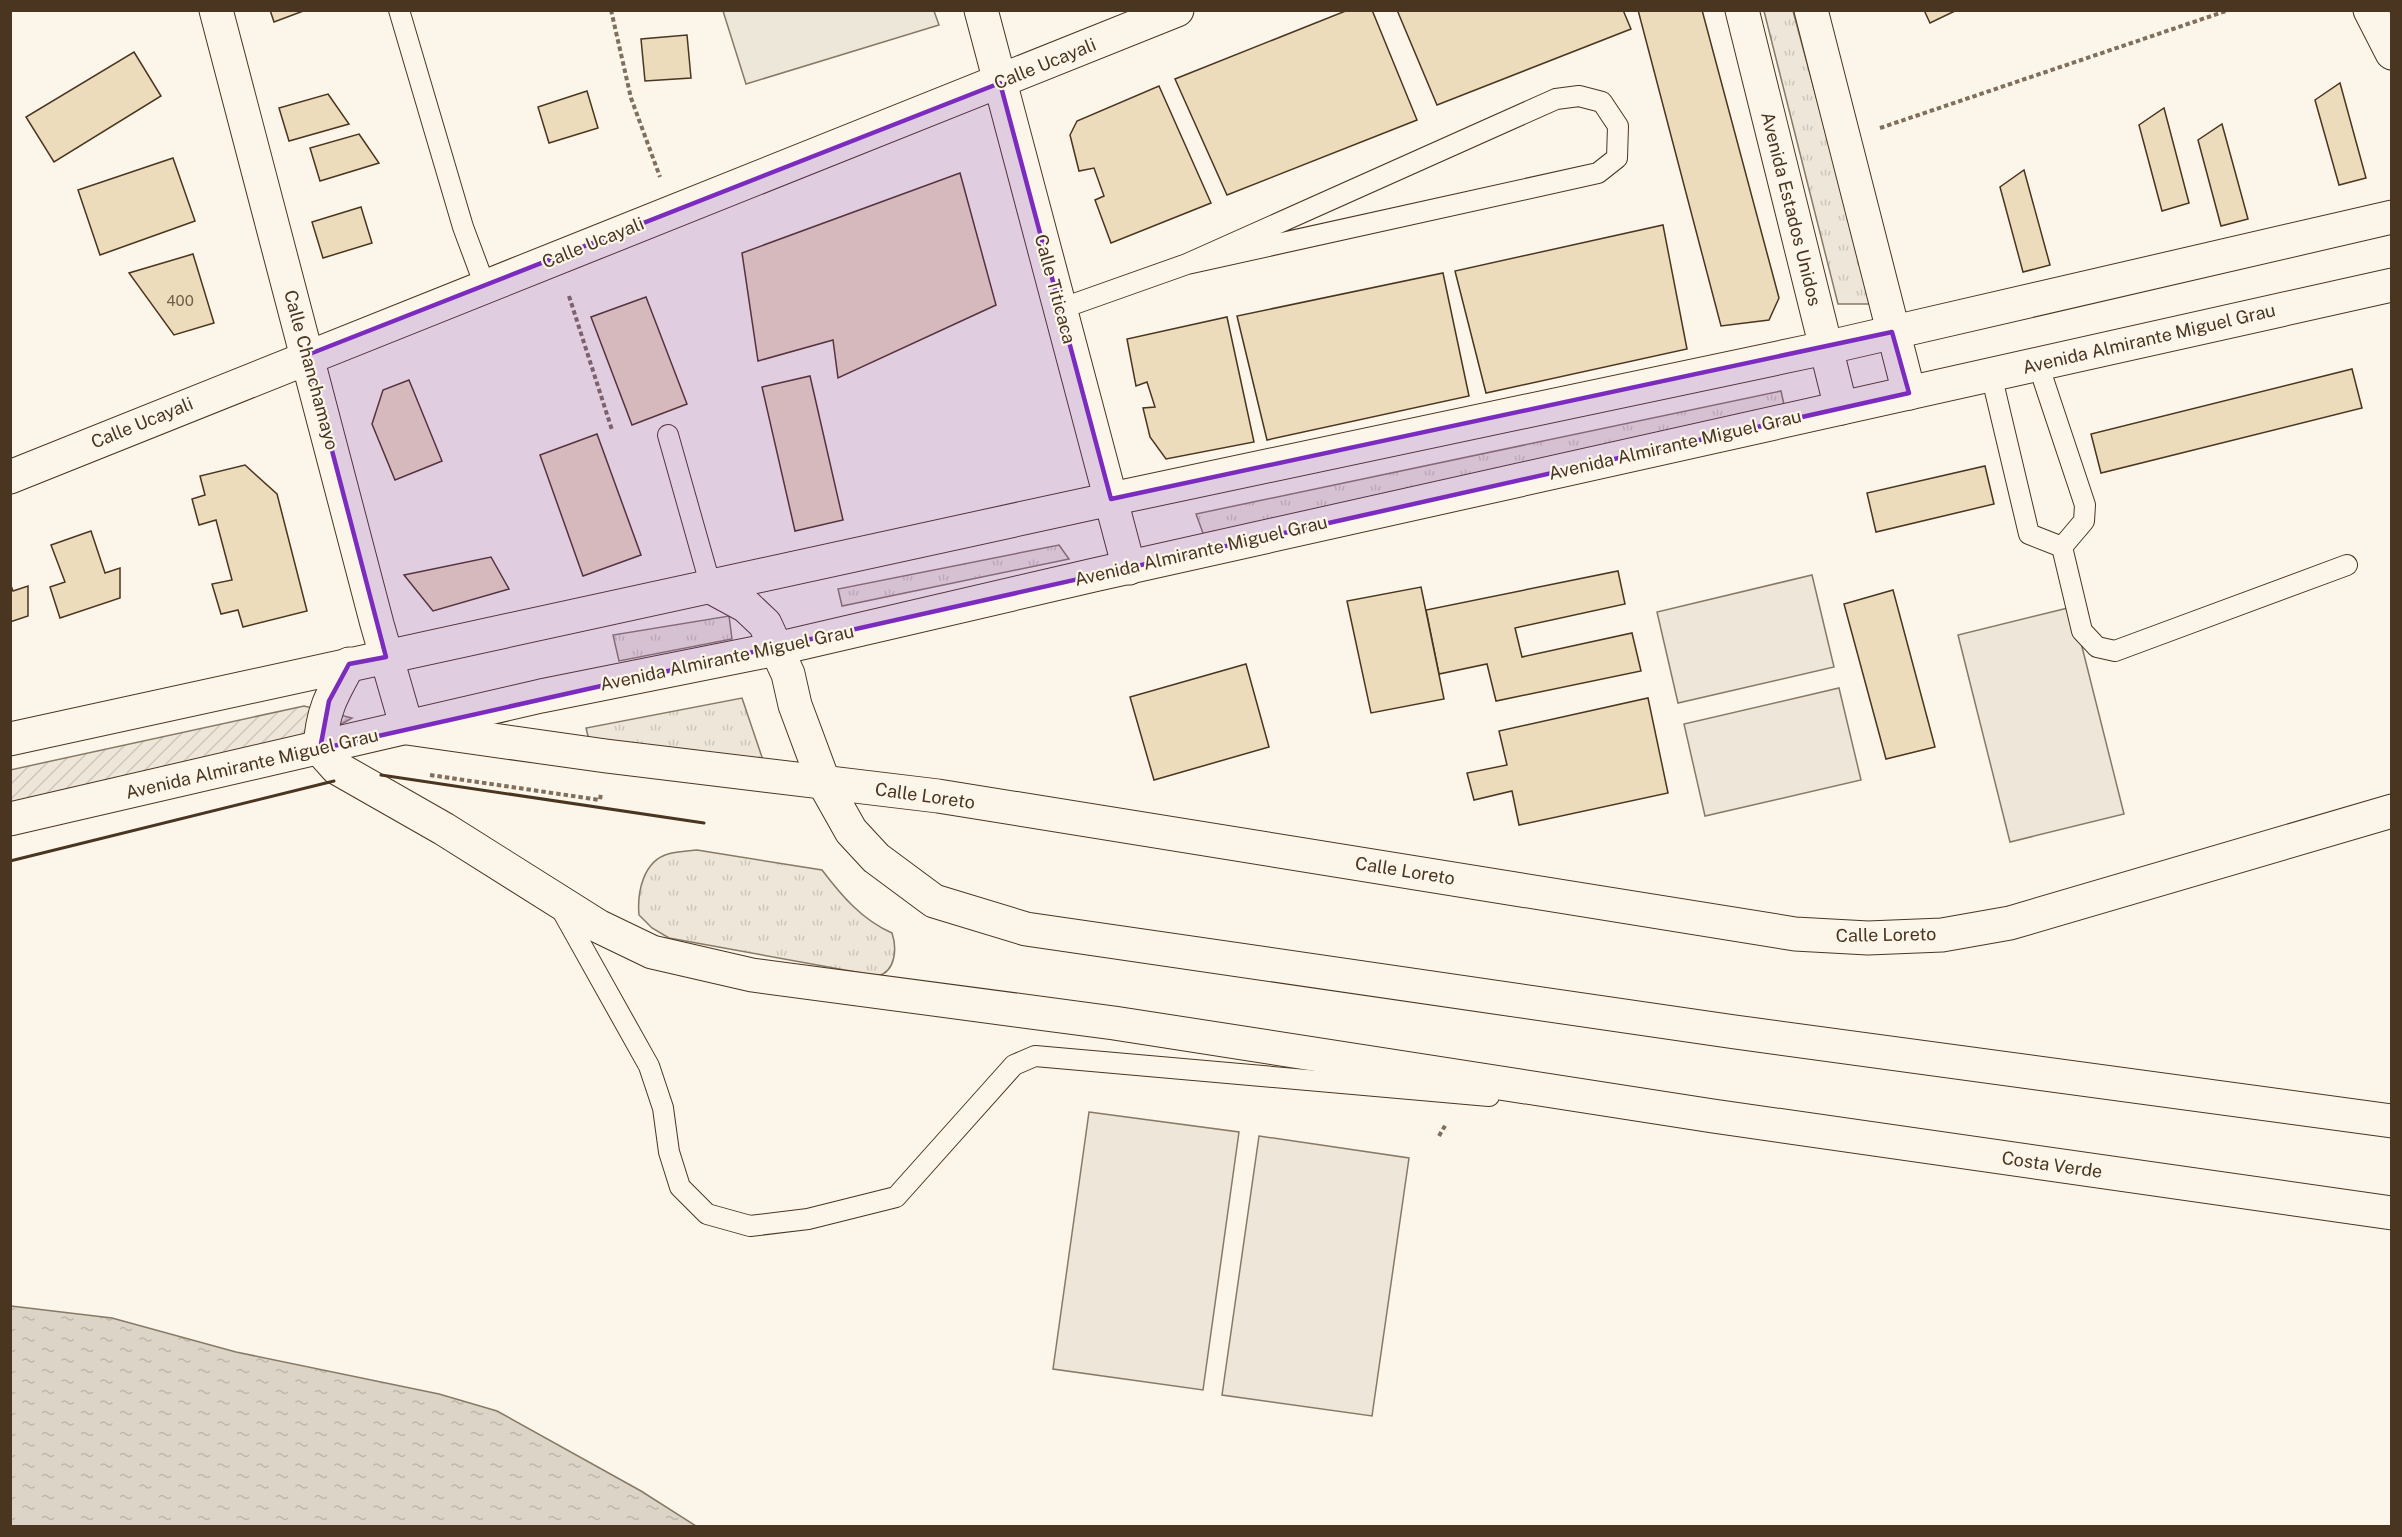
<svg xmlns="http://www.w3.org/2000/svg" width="2402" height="1537" font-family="'Public Sans',sans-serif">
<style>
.grass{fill:url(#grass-tufts);stroke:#887966;stroke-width:1.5}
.garden{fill:url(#garden-furrows);stroke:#887966;stroke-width:1.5}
.pitch{fill:#ede6d9;stroke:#887966;stroke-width:1.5}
.parking{fill:#ede7d9;stroke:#887966;stroke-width:1.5}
.water{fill:url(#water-ripples);stroke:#887966;stroke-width:1.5}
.building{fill:#ecdcbc;stroke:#4a3520;stroke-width:1.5}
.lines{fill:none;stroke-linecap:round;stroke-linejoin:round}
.service-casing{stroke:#4a3520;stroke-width:22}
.minor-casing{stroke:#4a3520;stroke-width:35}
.tertiary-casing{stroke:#4a3520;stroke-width:35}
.secondary-casing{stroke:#4a3520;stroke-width:35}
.trunk-casing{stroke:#4a3520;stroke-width:35}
.path{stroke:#7f6f5c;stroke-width:4;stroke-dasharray:4.5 3;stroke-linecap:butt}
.service{stroke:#fbf6e9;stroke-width:20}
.minor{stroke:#fbf6e9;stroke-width:33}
.tertiary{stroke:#fbf6e9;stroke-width:33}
.secondary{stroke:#fbf6e9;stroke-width:33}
.trunk{stroke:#fbf6e9;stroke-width:33}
.wall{stroke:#4a3520;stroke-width:3}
.marked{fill:#7b2cbf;fill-opacity:0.2;stroke:#7b2cbf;stroke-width:4.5;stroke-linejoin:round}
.labels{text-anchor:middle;stroke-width:4.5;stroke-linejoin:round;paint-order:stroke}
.number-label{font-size:15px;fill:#725f47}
.street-label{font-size:18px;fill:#4a3520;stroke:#fbf6e9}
</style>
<defs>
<pattern id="grass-tufts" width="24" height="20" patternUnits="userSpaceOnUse" patternTransform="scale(1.5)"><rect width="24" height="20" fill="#ede6d9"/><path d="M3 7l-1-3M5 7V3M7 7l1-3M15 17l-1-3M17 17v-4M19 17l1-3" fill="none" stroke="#cdc6ba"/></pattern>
<pattern id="garden-furrows" width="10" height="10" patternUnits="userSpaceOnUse" patternTransform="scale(1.5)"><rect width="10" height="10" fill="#ede6d9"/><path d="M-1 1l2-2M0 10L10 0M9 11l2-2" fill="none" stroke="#cdc6ba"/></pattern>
<pattern id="water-ripples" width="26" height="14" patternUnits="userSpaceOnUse" patternTransform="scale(1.5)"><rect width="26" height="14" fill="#dcd4c6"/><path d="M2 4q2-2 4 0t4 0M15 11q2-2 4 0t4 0" fill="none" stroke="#beb7aa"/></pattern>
</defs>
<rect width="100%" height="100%" fill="#fbf6e9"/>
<!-- grass -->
<g class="grass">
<polygon points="1764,11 1793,11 1872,304 1838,304"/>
<polygon points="1781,391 1785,409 1204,536 1196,514"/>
<polygon points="1059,545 1069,559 842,606 838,589"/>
<polygon points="729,616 732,639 619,661 613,635"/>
<polygon points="742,698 767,772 590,744 586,728"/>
<path d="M 697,850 L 822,870 C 841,895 862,920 892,933 C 897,948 896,971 878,976 L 669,938 L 652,928 L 639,915 C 637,893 643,861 668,854 C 677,851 688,851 697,850 Z"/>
</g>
<!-- garden -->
<polygon class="garden" points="304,706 352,718 321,736 11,807 10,770"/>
<!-- pitch -->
<g class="pitch">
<polygon points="1812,575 1834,667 1678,703 1657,612"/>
<polygon points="2072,607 2124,814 2010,842 1958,635"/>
<polygon points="1839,688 1861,780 1705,816 1684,724"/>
<polygon points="1089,1112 1239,1132 1203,1390 1053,1369"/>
<polygon points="1259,1136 1409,1158 1372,1416 1222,1395"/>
</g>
<!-- parking -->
<polygon class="parking" points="723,11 934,11 939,25 746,84"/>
<!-- water -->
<polygon class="water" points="11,1306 112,1318 236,1352 439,1394 497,1411 641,1491 696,1526 11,1526"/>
<!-- building -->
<g class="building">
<polygon points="270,10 306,10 274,22"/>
<polygon points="1348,10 1372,10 1417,120 1227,195 1175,79"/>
<polygon points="1397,10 1623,10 1631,29 1437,105"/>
<polygon points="1638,10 1702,10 1779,298 1769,320 1721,326"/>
<polygon points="1924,10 1957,10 1930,23"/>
<polygon points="687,35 691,78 645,81 641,39"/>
<polygon points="134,52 161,96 54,162 26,117"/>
<polygon points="2340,83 2366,178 2339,185 2315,100"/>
<polygon points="1159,86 1211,203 1111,243 1095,200 1104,196 1094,168 1079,171 1070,135 1077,121"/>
<polygon points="587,91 598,128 549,143 538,107"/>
<polygon points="328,94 349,124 289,141 279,108"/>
<polygon points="2164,108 2189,203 2162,211 2139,125"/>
<polygon points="2222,124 2248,219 2221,226 2198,140"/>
<polygon points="359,134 379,163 320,181 310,148"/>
<polygon points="173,158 195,221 100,255 78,190"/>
<polygon points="2024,170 2050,265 2023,272 2000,187"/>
<polygon points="960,173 996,305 838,378 833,340 758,361 742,253"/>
<polygon points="361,207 372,243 323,258 312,222"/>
<polygon points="1663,225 1687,349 1486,393 1455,271"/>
<polygon points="193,254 214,323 174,335 129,273"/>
<polygon points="1443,273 1469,396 1267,440 1237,316"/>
<polygon points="646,297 687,404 632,425 591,317"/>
<polygon points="1227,317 1254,442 1166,459 1150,437 1143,408 1155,407 1147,382 1136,386 1127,339"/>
<polygon points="2352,369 2362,408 2101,473 2091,434"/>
<polygon points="810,376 843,520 795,531 762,387"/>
<polygon points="409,380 442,461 395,480 372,424 383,390"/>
<polygon points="597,434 641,555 583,576 540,455"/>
<polygon points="245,465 277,494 307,611 243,627 238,610 221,614 212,584 232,580 216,520 199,525 192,499 205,495 200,476"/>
<polygon points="1985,466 1994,504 1876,532 1867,493"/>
<polygon points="91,531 105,573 120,568 120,598 60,618 50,587 65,582 51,545"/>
<polygon points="491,557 509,589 433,611 404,575"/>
<polygon points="1618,571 1625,604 1515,628 1522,657 1632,633 1641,671 1496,701 1487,664 1439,674 1426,610"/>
<polygon points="10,583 13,591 28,586 28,616 10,622"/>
<polygon points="1421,587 1444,699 1371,713 1347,601"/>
<polygon points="1893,590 1935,747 1886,759 1844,604"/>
<polygon points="1246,664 1269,747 1154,780 1130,697"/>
<polygon points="1648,698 1668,793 1519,825 1512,791 1474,800 1467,773 1507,765 1499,731"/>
</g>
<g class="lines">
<!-- service casing -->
<g class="service-casing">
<g id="service">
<polyline points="399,10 463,227 485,286"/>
<polyline points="1060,309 1187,264 1556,99 1579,96 1602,102 1618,126 1617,158 1598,173 1187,264"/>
<polyline points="2038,364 2085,505 2084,521 2062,547"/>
<polyline points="1991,374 2029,534 2062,547"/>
<polyline points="668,435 711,587"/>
<polyline points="2062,547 2082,631 2097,647 2115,651 2347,565"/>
<polyline points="560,907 649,1066 663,1108 669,1152 680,1187 707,1214 750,1226 808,1219 896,1197 1014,1065 1035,1056 1489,1096"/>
</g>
</g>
<!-- minor casing -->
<g class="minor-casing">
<g id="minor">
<polyline points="216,10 377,624 407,728 606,756 938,796 1795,934 1868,938 1942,935 2010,923 2392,811"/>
<polyline points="981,10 1129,568"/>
<polyline points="2370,10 2392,53"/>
<path d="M 10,477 C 398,318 789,169 1177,10"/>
</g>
</g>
<!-- tertiary casing -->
<g class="tertiary-casing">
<g id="tertiary">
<polyline points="1742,10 1841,408"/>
<polyline points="1811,10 1909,393"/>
</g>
</g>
<!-- secondary casing -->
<g class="secondary-casing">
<g id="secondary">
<polyline points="10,739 1111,499 1825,348 2392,217"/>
<polyline points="10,819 541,696 776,649 1094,575 2392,285"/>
</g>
</g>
<!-- trunk casing -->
<g class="trunk-casing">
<g id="trunk">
<polyline points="711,587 746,606 765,624 788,674 795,705 824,783 851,831 876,858 934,901 1026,929 1735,1032 2392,1121"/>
<path d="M 349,664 C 331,696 322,712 320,749 L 337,768 L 444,829 L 598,926 L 652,952 L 752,975 L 1114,1023 L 1713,1116 L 2392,1213"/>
</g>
</g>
<!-- path -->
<g class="path">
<polyline points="611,10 631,98 660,177"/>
<polyline points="1880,128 2229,10"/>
<polyline points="569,296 612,430"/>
<polyline points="430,775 600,800 601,793"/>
<polyline points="1439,1136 1446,1124"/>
</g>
<!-- service -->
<use href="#service" class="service"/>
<!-- minor -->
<use href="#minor" class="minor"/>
<!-- tertiary -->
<use href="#tertiary" class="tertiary"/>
<!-- secondary -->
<use href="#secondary" class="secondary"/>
<!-- trunk -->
<use href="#trunk" class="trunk"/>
<!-- wall -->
<g class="wall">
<polyline points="381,775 704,823"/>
<polyline points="10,861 334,781"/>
</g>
</g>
<!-- marked area -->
<path class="marked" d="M 1000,83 L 1111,499 L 1892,332 L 1909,393 L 320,749 L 329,701 L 349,664 L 386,657 L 307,355 Z"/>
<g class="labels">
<!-- number labels -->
<g class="number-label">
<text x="180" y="306">400</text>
</g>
<!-- street labels -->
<g class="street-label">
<text transform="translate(1045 64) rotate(-22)" y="6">Calle Ucayali</text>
<text transform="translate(1791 209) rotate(76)" y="6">Avenida Estados Unidos</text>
<text transform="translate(593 243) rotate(-22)" y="6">Calle Ucayali</text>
<text transform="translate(1055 289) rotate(75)" y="6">Calle Titicaca</text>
<text transform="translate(2149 339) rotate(-13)" y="6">Avenida Almirante Miguel Grau</text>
<text transform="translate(311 370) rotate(75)" y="6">Calle Chanchamayo</text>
<text transform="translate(142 423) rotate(-22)" y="6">Calle Ucayali</text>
<text transform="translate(1675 445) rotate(-13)" y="6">Avenida Almirante Miguel Grau</text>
<text transform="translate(1201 551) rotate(-13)" y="6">Avenida Almirante Miguel Grau</text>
<text transform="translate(727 658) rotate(-12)" y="6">Avenida Almirante Miguel Grau</text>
<text transform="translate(252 764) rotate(-13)" y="6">Avenida Almirante Miguel Grau</text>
<text transform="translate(925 796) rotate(8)" y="6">Calle Loreto</text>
<text transform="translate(1405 871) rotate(9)" y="6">Calle Loreto</text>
<text transform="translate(1886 935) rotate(-1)" y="6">Calle Loreto</text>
<text transform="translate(2052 1165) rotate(8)" y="6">Costa Verde</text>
</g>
</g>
<!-- border -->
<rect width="2402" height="1537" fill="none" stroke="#4a3520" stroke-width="24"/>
</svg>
